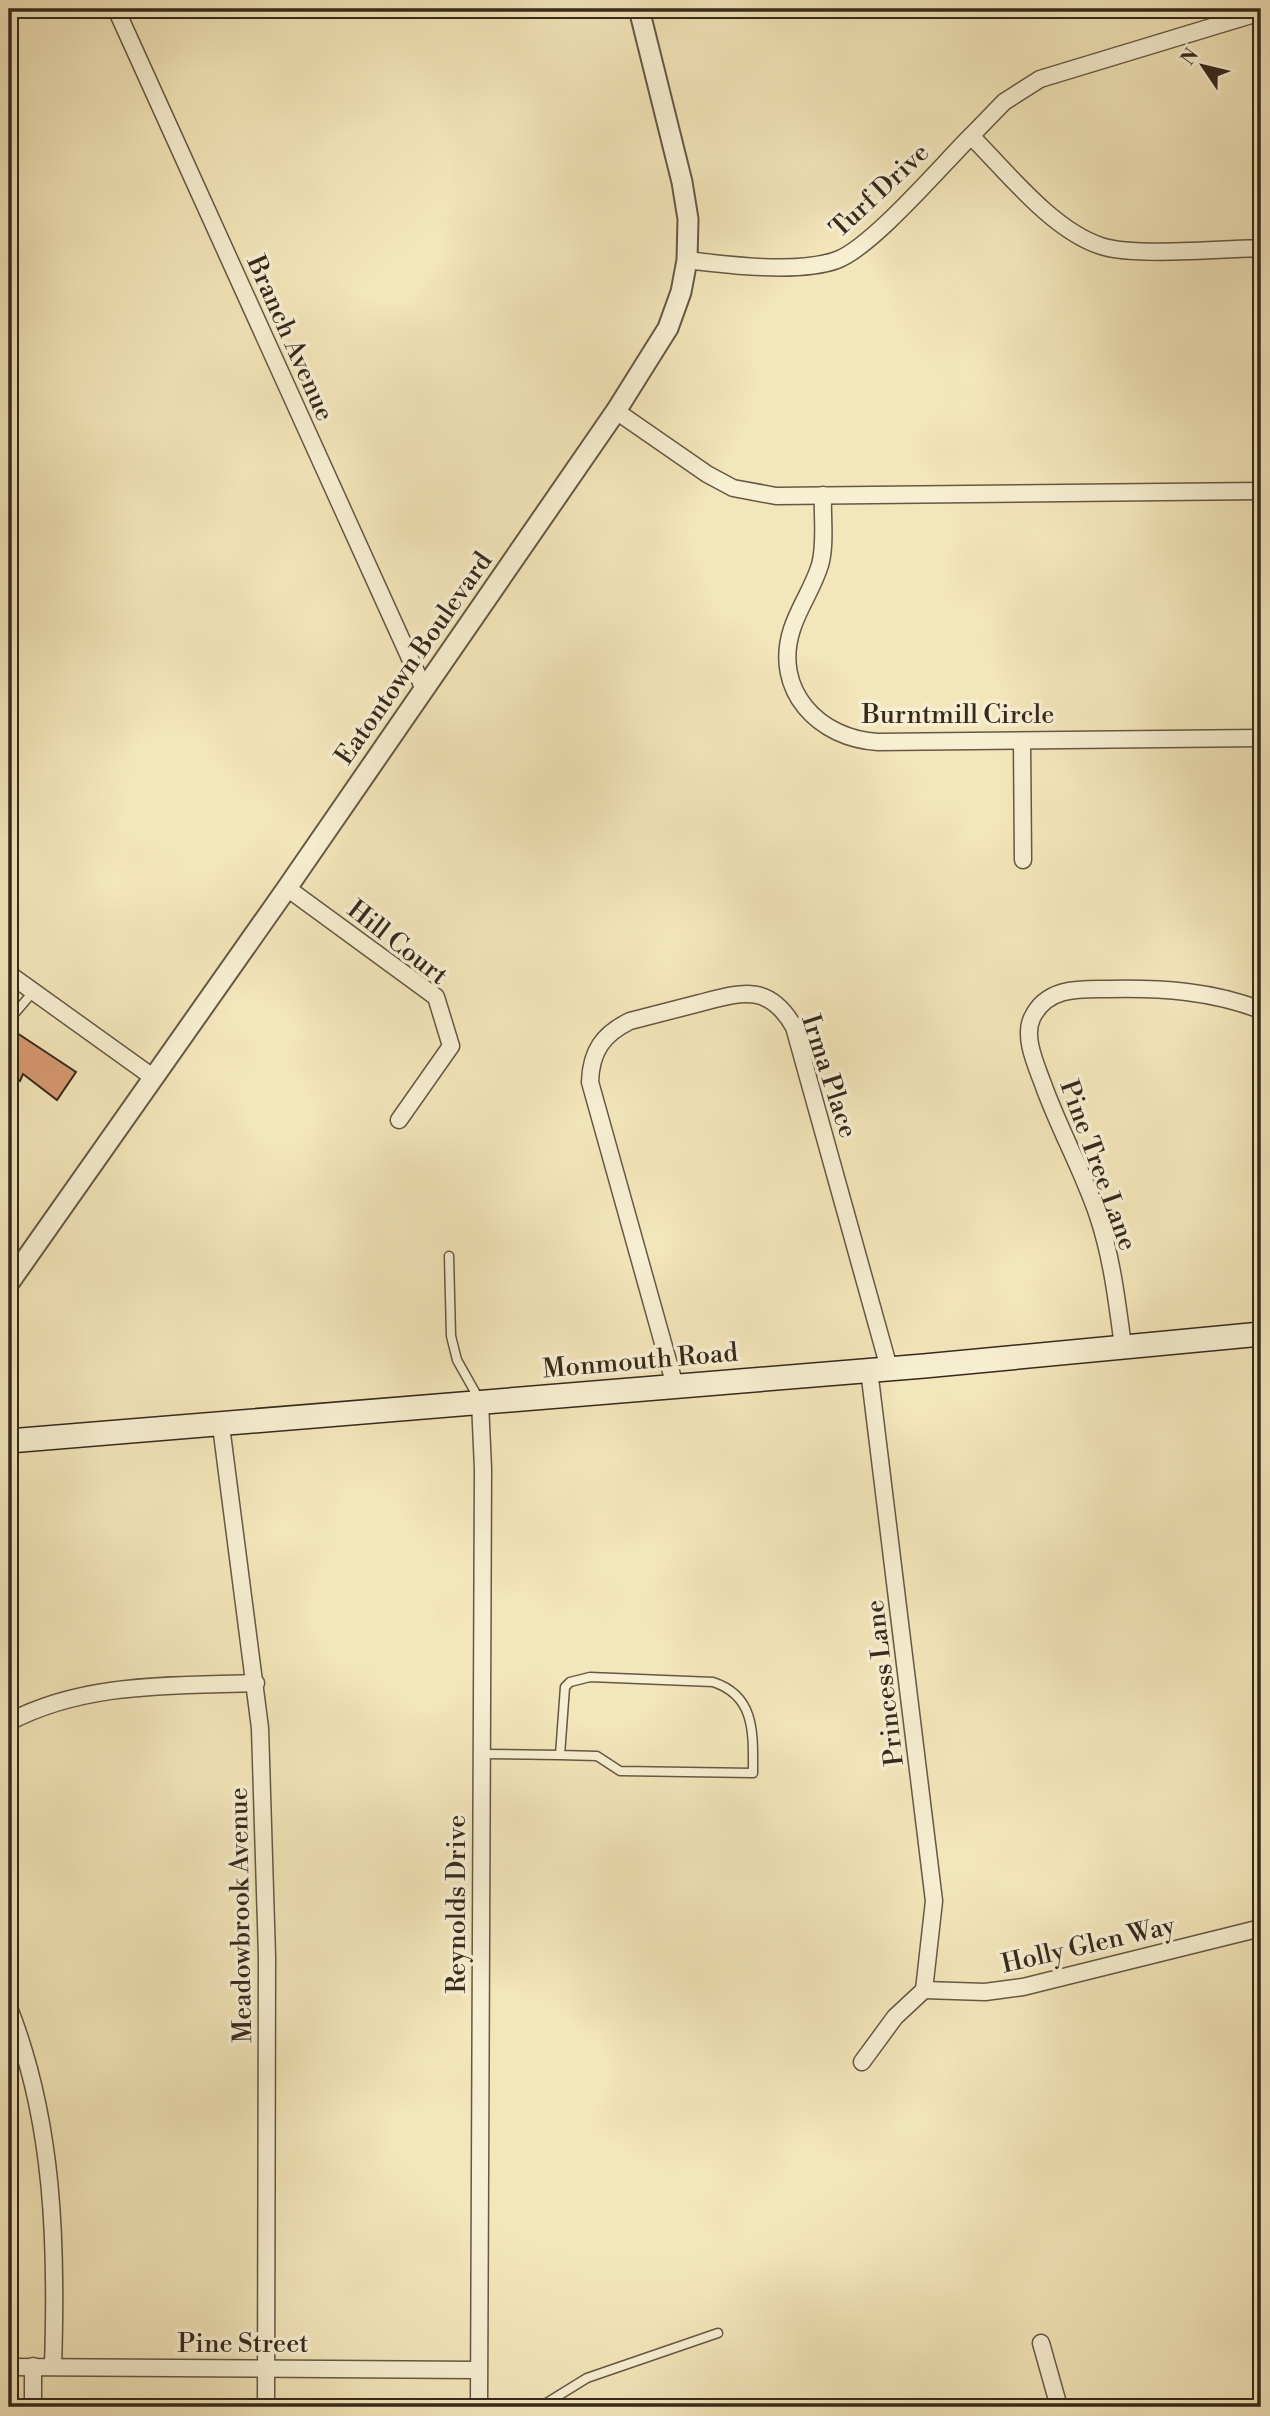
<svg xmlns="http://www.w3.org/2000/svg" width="1270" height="2416" font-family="'Libre Bodoni',serif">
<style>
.building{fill:#d79971;stroke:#36291d;stroke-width:2}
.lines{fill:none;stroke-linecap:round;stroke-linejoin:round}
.service-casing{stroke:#655844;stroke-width:11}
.minor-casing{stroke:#655844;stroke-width:19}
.tertiary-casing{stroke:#655844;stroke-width:23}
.secondary-casing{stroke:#36291d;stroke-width:26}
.service{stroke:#f7efd2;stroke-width:8}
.minor{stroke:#f7efd2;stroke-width:16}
.tertiary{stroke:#f7efd2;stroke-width:19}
.secondary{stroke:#f7efd2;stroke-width:23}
.labels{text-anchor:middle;stroke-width:7;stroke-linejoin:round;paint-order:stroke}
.street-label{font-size:26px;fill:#36291d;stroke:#f7efd2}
</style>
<rect width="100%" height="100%" fill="#f3e6ba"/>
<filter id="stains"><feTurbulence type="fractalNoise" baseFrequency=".00286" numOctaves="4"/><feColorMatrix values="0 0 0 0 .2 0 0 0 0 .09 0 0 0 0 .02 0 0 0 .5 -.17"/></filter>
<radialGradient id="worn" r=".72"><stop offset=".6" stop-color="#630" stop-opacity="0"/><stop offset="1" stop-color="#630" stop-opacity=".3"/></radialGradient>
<!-- building -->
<polygon class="building" points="17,1033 76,1072 57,1100 23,1074 20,1081 9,1073 9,1044"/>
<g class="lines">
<!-- service casing -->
<g class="service-casing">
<g id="service">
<polyline points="9,1020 33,992"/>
<polyline points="449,1256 451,1336 457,1360 479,1399"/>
<path d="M 482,1754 L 560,1755 L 565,1687 L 570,1682 L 590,1677 L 713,1682 C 756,1696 753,1734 753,1773 L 620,1771 L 597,1756 L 560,1755"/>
<polyline points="540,2407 587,2378 718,2333"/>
</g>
</g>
<!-- minor casing -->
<g class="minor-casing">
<g id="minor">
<polyline points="116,9 423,687"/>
<path d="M 1261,12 L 1040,79 L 1004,102 L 971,136 C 1007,172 1052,230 1101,246 C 1134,257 1223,249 1261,248"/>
<path d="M 687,260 C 727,265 799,274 837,260 C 872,247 941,166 971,136"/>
<polyline points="616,411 707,474 733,488 776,496 1261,491"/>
<path d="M 823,495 C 822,517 826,544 820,565 C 813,588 799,607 792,629 C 772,690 819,739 878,742 L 1261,738"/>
<polyline points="1022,741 1023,860"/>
<polyline points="287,888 436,997 451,1046 399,1120"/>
<polyline points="9,974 154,1078"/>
<path d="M 1123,1346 C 1117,1302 1112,1258 1098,1216 C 1083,1171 1059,1129 1043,1084 C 1036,1065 1023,1037 1032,1018 C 1047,986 1081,989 1110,989 C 1163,988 1211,991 1261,1010"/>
<polyline points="869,1370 934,1901 924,1990"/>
<path d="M 675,1386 L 590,1082 C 591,1051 603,1034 630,1021 C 654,1015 677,1009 700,1003 C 742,992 769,983 794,1027 L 889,1368"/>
<polyline points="221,1426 260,1728 267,1957 266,2407"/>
<path d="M 9,1722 C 85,1682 172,1686 256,1683"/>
<polyline points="924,1990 985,1992 1023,1987 1261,1928"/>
<path d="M 9,2008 C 54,2122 57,2245 53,2366"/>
<polyline points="862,2062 895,2017 924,1990"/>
<polyline points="1041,2343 1059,2407"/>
<polyline points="33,2366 33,2407"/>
<polyline points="9,2367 478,2370"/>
<polyline points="479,2407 483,1469 480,1402"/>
</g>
</g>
<!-- tertiary casing -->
<g class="tertiary-casing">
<polyline id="tertiary" points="9,1283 287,888 616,411 668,328 681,292 687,260 688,219 682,182 639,9"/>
</g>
<!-- secondary casing -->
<g class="secondary-casing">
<polyline id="secondary" points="9,1441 924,1366 1261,1334"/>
</g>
<!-- service -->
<use href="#service" class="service"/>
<!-- minor -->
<use href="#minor" class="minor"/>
<!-- tertiary -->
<use href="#tertiary" class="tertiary"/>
<!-- secondary -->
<use href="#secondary" class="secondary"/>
</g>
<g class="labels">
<!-- street labels -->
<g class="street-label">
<text transform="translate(879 190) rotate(-43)" y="9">Turf Drive</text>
<text transform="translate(291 338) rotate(66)" y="9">Branch Avenue</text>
<text transform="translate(413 658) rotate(-55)" y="9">Eatontown Boulevard</text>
<text x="958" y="723">Burntmill Circle</text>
<text transform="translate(398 942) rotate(38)" y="9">Hill Court</text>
<text transform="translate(830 1076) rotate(72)" y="9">Irma Place</text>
<text transform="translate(1099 1165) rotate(70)" y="9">Pine Tree Lane</text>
<text transform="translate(640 1360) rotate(-5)" y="9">Monmouth Road</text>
<text transform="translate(884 1683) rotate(-97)" y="9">Princess Lane</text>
<text transform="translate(456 1904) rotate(-90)" y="9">Reynolds Drive</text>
<text transform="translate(240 1915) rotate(-91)" y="9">Meadowbrook Avenue</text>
<text transform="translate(1088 1944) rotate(-13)" y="9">Holly Glen Way</text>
<text x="243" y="2352">Pine Street</text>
</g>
</g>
<!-- margin -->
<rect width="1270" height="2416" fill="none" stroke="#f3e6ba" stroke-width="35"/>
<rect x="10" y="10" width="1249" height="2395" fill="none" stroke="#36291d" stroke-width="3.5"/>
<rect x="18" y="18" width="1235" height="2381" fill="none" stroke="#36291d" stroke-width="2"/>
<!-- north arrow -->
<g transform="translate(1203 66) rotate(305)" stroke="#f7efd2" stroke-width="5" paint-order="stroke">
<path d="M0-5L12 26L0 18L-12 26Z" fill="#36291d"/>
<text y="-10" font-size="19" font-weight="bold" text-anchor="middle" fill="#36291d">N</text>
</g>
<rect width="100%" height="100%" filter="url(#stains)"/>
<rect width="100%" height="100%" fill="url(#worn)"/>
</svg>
